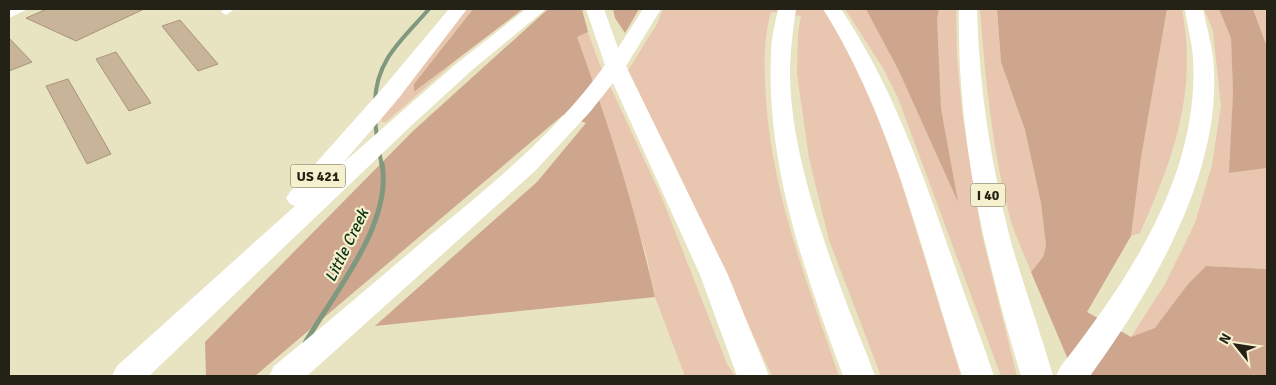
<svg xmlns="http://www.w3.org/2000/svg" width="1276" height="385" font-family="Signika,sans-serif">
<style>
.green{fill:#e9c6b0}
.forest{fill:#cda68d}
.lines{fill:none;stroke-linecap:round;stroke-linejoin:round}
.stream-far1{stroke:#80987e;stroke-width:4}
.stream{stroke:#80987e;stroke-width:5}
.building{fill:#c8b599;stroke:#a8957a}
.minor{fill:#fff;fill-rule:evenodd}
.motorway{fill:#fff;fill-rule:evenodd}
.labels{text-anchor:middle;stroke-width:4.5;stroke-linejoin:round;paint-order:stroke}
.shield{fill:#f5f0ce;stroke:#63604d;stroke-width:1}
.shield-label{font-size:14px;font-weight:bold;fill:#242216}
.water-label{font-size:16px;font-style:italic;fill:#0b3212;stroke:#f5f0ce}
</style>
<rect width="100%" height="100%" fill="#e8e3c1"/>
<!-- green -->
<g class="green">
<polygon points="464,9 473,9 414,84 415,92 459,58 386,122 381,122 382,118"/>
<path d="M 663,9 L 824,9 L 844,38 L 883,123 L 961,376 L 881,376 L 829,240 L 809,158 L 797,74 L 798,34 L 801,16 L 771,12 C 763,40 764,70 766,98 C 772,195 808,285 839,376 L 772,376 L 673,161 L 627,72 L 657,24 Z"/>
<polygon points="845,9 956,9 957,57 962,112 981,231 1017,376 1001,376 898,98 883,68"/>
<path d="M 980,9 L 997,9 L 1001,62 L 1025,130 L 1041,203 L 1046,246 L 1043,257 L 1031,272 C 1024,253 1014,234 1009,214 C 992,147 985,78 980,9 Z"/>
<path d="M 1167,9 L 1182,9 C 1198,93 1173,158 1140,233 L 1131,236 L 1141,158 Z"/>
<polygon points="1204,9 1219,9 1231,38 1233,93 1230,173 1267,168 1267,269 1206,266 1188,284 1155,329 1131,337 1165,284 1195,223 1212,165 1221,106 1213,31"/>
<polygon points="1253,9 1267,9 1267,47"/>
<polygon points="588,32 598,60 662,198 727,364 735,376 685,376 655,297 646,254 577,37"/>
</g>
<!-- forest -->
<g class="forest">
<polygon points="473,9 523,9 414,92 414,84"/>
<path d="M 548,9 L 582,9 L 588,32 L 577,37 C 608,122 635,208 655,297 L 375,326 L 537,182 L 586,123 L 563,115 L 255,376 L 206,376 L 205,342 L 413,131 Z"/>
<polygon points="613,9 639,9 625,33 615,18"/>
<polygon points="866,9 939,9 937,19 941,109 958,202 899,71"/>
<polygon points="997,9 1167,9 1141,158 1131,236 1087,312 1131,337 1155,328 1188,284 1206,266 1267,269 1267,376 1075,376 1031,272 1043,257 1046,246 1041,203 1025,130 1001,62"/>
<polygon points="1219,9 1253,9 1267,47 1267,168 1229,173 1233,93 1231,38"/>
</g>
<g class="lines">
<!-- stream-far1 -->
<g class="stream-far1">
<path d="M 375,102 C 376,59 403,39 429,9"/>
<polyline points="375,119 377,139"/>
<polyline points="379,151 382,166"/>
</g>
<!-- stream -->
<path class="stream" d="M 305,343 C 333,294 393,224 382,164"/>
</g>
<!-- building -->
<g class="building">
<polygon points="47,9 144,9 76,41 26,18"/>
<polygon points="180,20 218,64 198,71 162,26"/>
<polygon points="9,38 32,62 9,71"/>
<polygon points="116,52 151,103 129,111 96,59"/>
<polygon points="68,79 111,154 87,164 46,86"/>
</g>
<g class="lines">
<!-- minor -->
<g class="minor">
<polygon points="15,9 28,9 9,18 9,11"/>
<polygon points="224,9 235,9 226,15 221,12"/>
</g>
<!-- motorway -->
<g class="motorway">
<polygon points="449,9 467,9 398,99 343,163 457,63 526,9 546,9 471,71 412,125 149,376 112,376 117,366 295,206 290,204 286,198 290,192 382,89"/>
<path d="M 586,9 L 604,9 L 618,48 L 643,9 L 661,9 L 626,66 L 728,275 L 769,376 L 737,376 L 700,275 L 613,83 L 590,112 L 535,171 L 307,376 L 269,376 L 274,366 C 326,324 377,280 428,237 C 491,185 557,132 605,65 Z"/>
<path d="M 778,9 L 796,9 C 794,23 792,37 791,51 C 784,126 816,220 842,291 C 852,320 865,348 875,376 L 843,376 C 805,273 766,166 771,54 C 771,39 775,24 778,9 Z"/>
<path d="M 823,9 L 841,9 C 892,85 922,171 952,258 C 965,297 981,337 994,376 L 962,376 C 921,252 893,120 823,9 Z"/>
<path d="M 959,9 L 977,9 C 979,88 991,165 1011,242 C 1024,287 1040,331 1053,376 L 1021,376 C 984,253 957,139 959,9 Z"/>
<path d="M 1185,9 L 1203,9 C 1206,25 1211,41 1213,57 C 1225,169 1153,289 1090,376 L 1056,376 L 1061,366 C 1129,279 1200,174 1193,58 C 1192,42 1187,25 1185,9 Z"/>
</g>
</g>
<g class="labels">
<!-- shield labels -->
<g class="shield">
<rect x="290.5" y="164.5" width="55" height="23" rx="4"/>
<rect x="970.5" y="183.5" width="35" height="23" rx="4"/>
</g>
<g class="shield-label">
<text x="318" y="181">US 421</text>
<text x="988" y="200">I 40</text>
</g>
<!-- water labels -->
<g class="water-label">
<text transform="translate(346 245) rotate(-64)" y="6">Little Creek</text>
</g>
</g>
<!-- border -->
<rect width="1276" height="385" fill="none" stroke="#242216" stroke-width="20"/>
<!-- north arrow -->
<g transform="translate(1236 345) rotate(300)" stroke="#f5f0ce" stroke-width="4" paint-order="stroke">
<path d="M0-4L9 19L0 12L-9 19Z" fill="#242216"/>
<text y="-8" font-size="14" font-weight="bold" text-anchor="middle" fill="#242216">N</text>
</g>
</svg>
